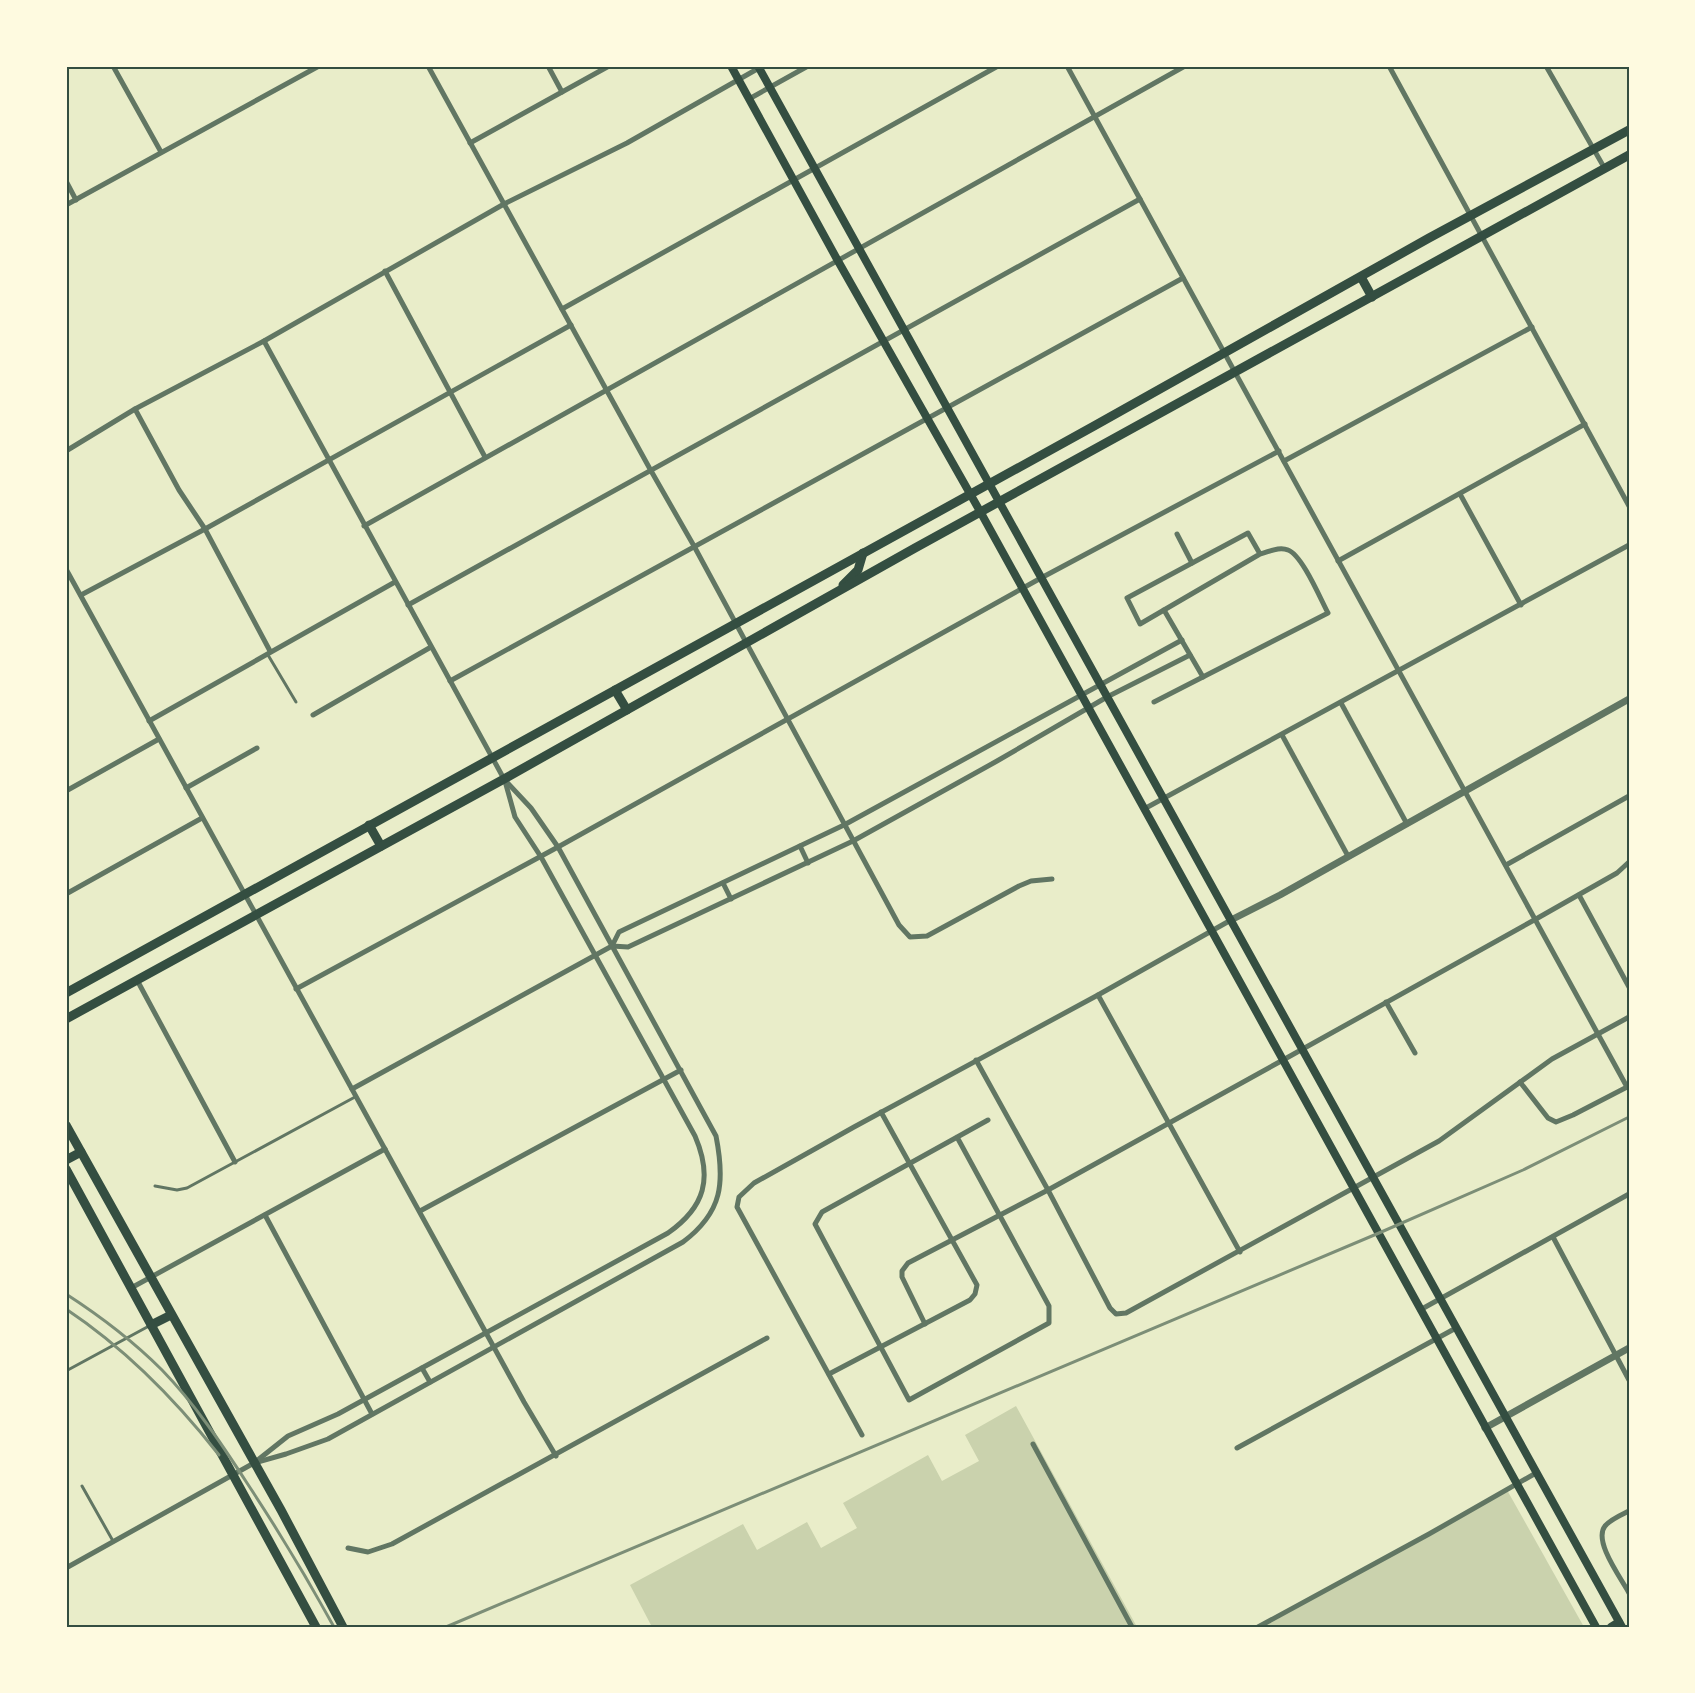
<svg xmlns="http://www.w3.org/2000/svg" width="1695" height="1693" font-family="Literata,serif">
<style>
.green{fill:#cad2ad}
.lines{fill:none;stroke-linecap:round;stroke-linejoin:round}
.service{stroke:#617663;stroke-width:3}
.minor{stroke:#617663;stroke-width:5}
.tertiary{stroke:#617663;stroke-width:7}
.secondary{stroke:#344e41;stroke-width:8}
.primary{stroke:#344e41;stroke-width:9}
.rail{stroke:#7c8e77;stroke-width:3}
.neatline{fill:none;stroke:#344e41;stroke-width:2}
</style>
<rect width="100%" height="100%" fill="#e9edc9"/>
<!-- green -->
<g class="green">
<polygon points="1016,1406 1137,1627 652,1627 630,1585 743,1524 757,1550 807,1522 821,1548 857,1528 843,1503 928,1455 942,1481 979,1461 965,1435"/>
<polygon points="1507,1490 1584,1627 1260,1627"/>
</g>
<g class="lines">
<!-- service -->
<g class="service">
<polyline points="268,655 296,702"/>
<polyline points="155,1186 177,1190 187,1188 355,1097"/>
<polyline points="66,1371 149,1326"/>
<polyline points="82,1486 113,1541"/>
</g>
<!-- minor -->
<g class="minor">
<polyline points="113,66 161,152"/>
<polyline points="428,66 650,469 694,546 899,925 910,937 927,936 1019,886 1031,881 1052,879"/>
<polyline points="548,66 562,92"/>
<polyline points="1067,66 1627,1087"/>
<polyline points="1389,66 1629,506"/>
<polyline points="1546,66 1605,169"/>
<polyline points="749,99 808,66"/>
<polyline points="470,143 609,66"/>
<polyline points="66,181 76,200"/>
<polyline points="66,205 319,66"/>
<polyline points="385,271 485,457"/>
<polyline points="562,309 998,66"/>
<polyline points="135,409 179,490 205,529 270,651"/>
<polyline points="66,451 135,409 264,341 504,204 627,143 759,68"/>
<polyline points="1284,461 1532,327"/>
<polyline points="1460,494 1521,605"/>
<polyline points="364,526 1185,66"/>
<polyline points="1177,534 1192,563"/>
<polyline points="1338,561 1585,424"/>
<polyline points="66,569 524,1402 556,1456"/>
<polyline points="81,595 205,529 571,325"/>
<polyline points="408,605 1140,199"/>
<polyline points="1164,610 1203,677"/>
<polyline points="450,681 1183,278"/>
<path d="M 1154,702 L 1328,613 C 1320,598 1302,555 1288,550 C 1279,546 1269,552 1260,554 L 1140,624 L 1127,598 L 1248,533 L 1260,554"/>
<polyline points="1341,703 1407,824"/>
<polyline points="313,715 431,647"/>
<polyline points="149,721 395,582"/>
<polyline points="1282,735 1348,856"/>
<polyline points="186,788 257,748"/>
<polyline points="66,791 159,739"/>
<polyline points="1144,809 1629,545"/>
<polyline points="800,846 808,863"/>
<polyline points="1506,865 1629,796"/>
<polyline points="723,883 731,899"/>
<polyline points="66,894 202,818"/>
<polyline points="1579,895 1629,987"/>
<polyline points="612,946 619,932 844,825 1182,640"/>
<polyline points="137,980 235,1162"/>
<polyline points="296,989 558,847 1041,578 1279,451"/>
<polyline points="1098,995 1240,1252"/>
<polyline points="1386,1002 1415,1053"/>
<polyline points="976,1060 1048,1190 1110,1308 1116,1314 1126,1313 1439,1141 1552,1059 1629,1017"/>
<polyline points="1520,1082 1548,1118 1556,1122 1573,1115 1629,1086"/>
<polyline points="352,1089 612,946 628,947 853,841 997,761 1107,697 1190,655"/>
<polyline points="957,1137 1049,1306 1049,1323 909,1400 815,1224 822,1212 988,1120"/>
<polyline points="420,1211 681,1070"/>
<polyline points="265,1215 372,1414"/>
<polyline points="1553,1237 1629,1380"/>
<polyline points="131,1288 385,1149"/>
<polyline points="1420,1310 1629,1194"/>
<polyline points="925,1324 902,1277 902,1271 908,1263 1048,1190 1283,1060 1536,919 1617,873 1629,862"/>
<polyline points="422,1368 430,1382"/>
<polyline points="829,1374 970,1300 975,1294 977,1285 881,1112"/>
<polyline points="862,1435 737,1207 739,1197 754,1183 854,1127 1098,995 1231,920"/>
<polyline points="1033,1444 1132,1627"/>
<polyline points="1237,1448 1456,1328"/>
<path d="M 254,1463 L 286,1454 L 328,1439 L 683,1242 C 723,1212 725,1182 716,1136 L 558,847 L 531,808 L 504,779 L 264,341"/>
<path d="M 1629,1511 C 1621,1515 1611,1519 1605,1526 C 1593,1541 1621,1578 1629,1593"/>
<polyline points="348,1548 368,1552 392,1544 767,1338"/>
<path d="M 66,1568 L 254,1463 L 288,1436 L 338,1414 L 668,1233 C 705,1207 713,1178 695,1136 L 541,857 L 515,817 L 505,781"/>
<polyline points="1258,1627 1429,1534 1536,1473"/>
</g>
<!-- tertiary -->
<g class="tertiary">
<polyline points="1231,920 1280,895 1629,699"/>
<polyline points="1485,1428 1629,1348"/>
</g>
<!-- secondary -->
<g class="secondary">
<polyline points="731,66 838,261 981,513 1596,1627"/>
<polyline points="758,66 1622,1627"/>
<polyline points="1611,1627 1619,1622"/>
</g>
<!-- primary -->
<g class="primary">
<polyline points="1361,277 1372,297"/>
<polyline points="843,585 858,570 863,553"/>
<polyline points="615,690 627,710"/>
<polyline points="369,825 381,846"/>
<polyline points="66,993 1094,426 1429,238 1629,130"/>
<polyline points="66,1019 504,779 915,548 1629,155"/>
<polyline points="66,1125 281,1510 343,1627"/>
<polyline points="66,1160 81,1152"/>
<polyline points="66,1169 316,1627"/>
<polyline points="151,1325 171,1315"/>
</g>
<!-- rail -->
<g class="rail">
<path d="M 66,1294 C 100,1316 133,1341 162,1370 C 195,1404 221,1443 247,1483 C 278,1530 307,1578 334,1627"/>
<path d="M 66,1309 C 126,1349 175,1399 219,1455"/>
<polyline points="446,1627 1379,1233 1523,1170 1629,1117"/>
</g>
</g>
<!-- border -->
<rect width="1695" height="1693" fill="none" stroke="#fefae0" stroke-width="135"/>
<rect x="68" y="68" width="1560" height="1558" class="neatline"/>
</svg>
